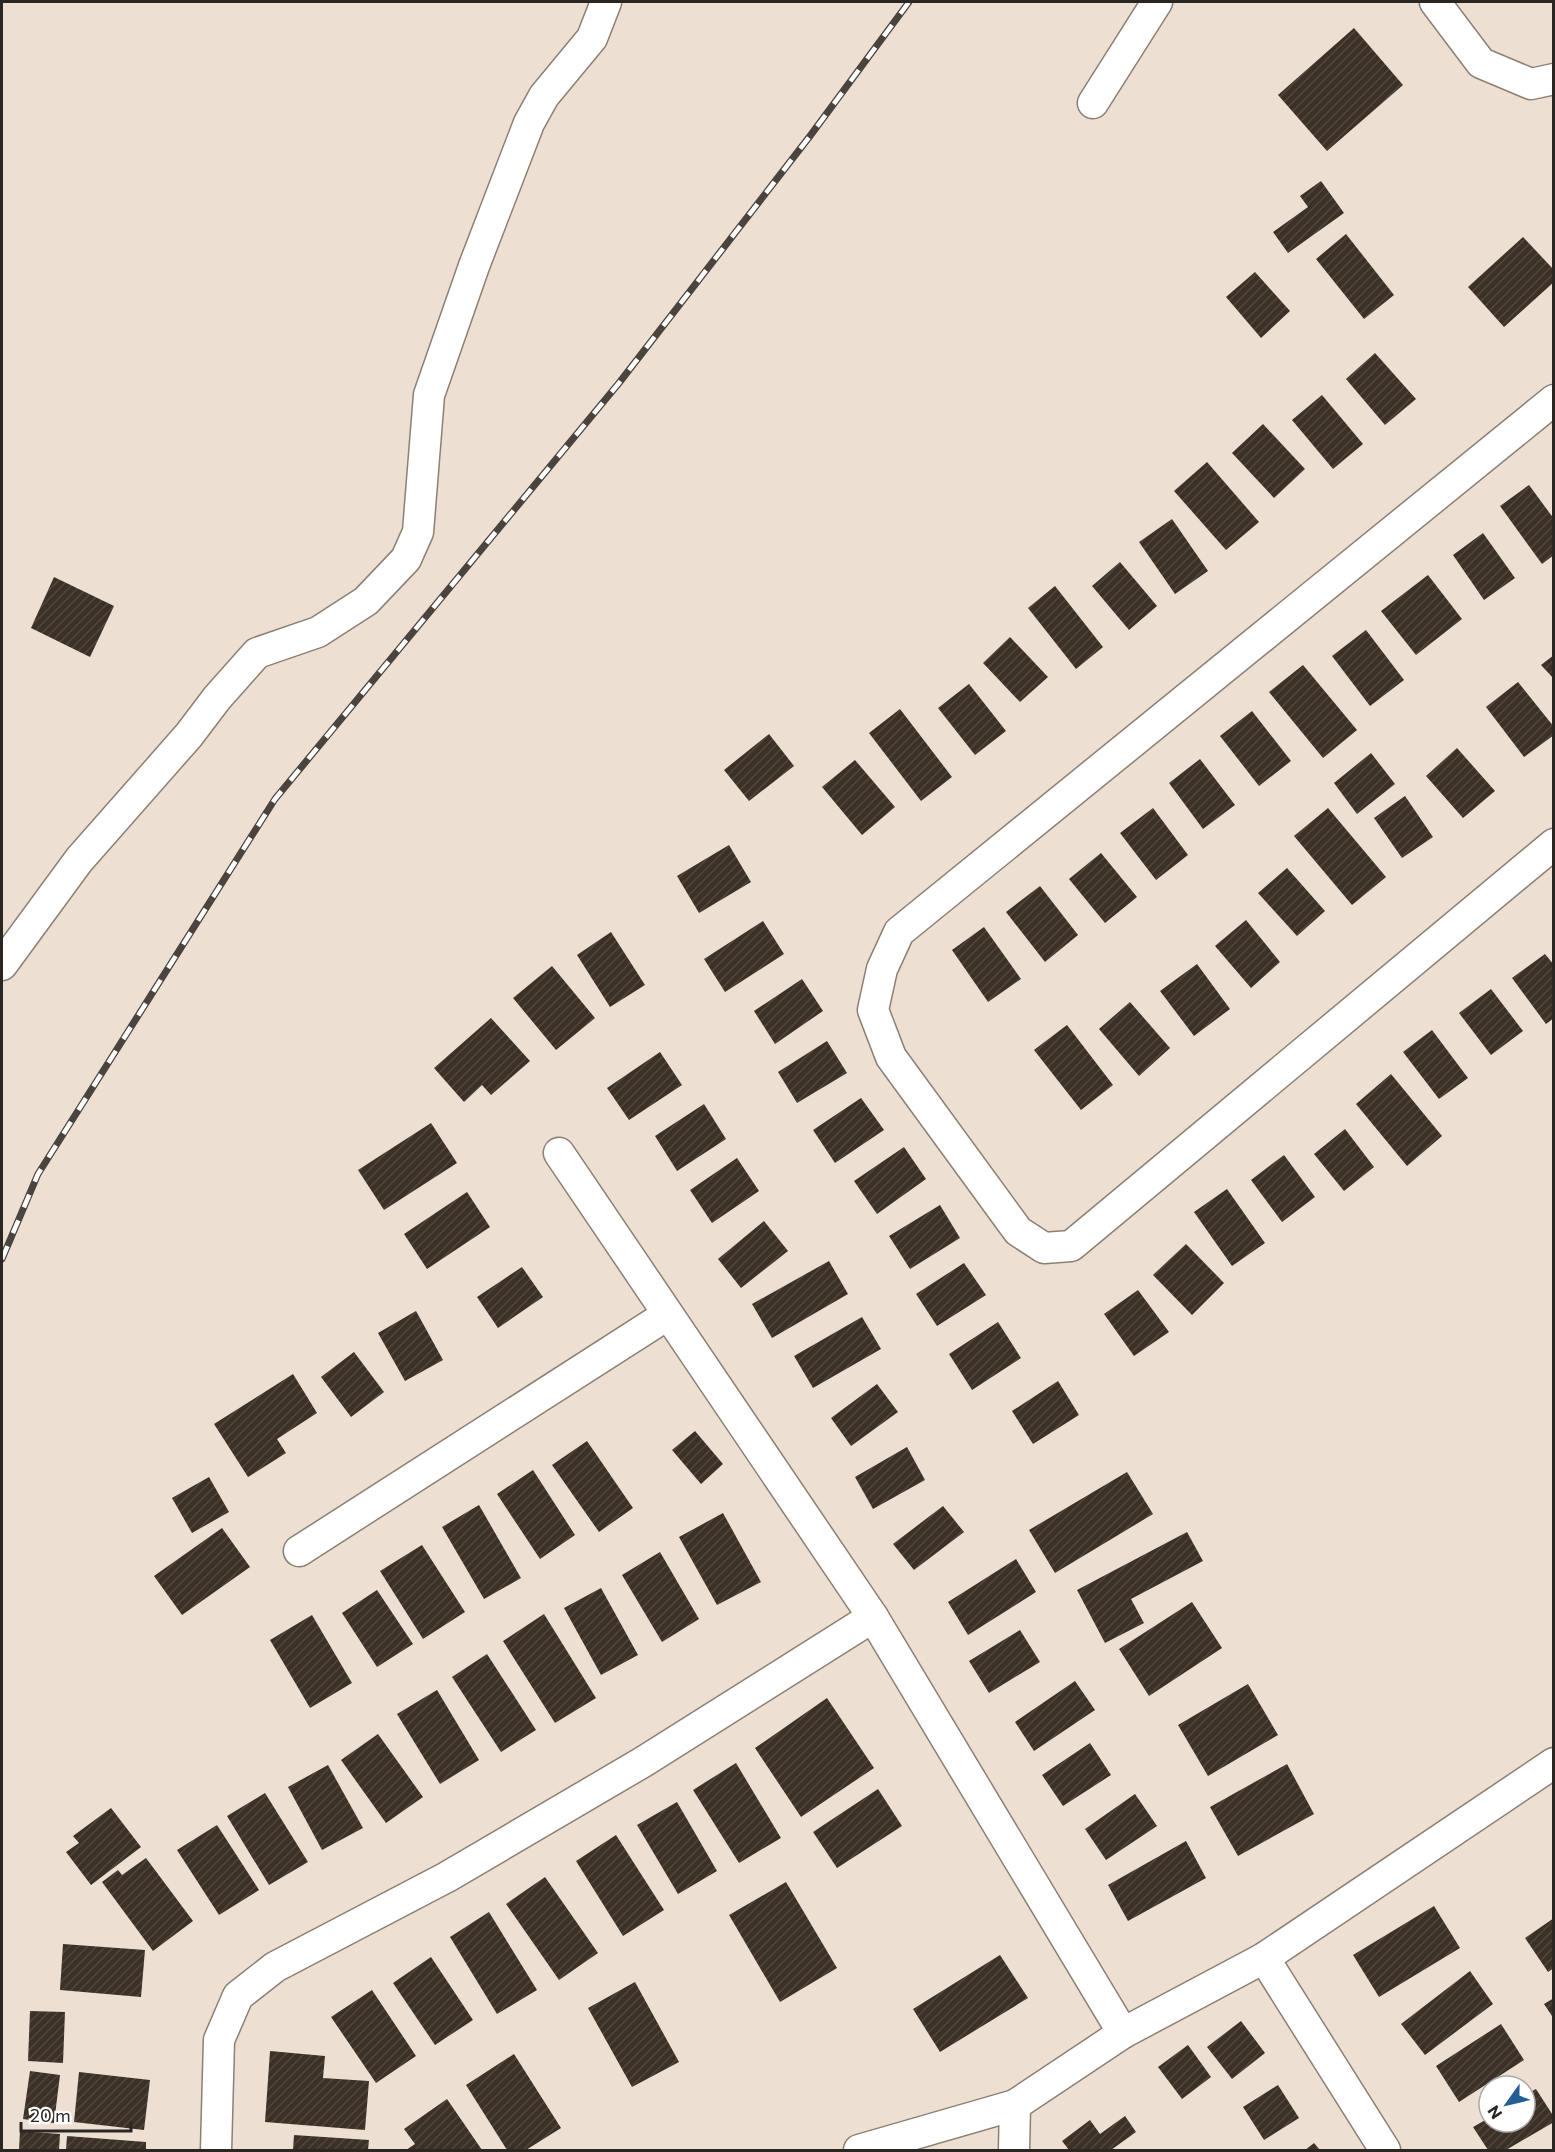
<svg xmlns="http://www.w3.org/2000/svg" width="1555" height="2152" font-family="Commissioner,sans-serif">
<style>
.building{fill:url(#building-hatch)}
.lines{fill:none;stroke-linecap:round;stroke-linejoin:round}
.minor-casing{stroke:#8c7f73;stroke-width:33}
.minor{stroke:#fff;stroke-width:30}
.rail-casing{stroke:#4b443e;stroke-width:7}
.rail{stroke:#fff;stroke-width:4.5;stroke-dasharray:14;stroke-linecap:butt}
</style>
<defs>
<pattern id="building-hatch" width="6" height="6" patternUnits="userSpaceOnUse" patternTransform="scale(1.5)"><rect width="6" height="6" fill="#3c3127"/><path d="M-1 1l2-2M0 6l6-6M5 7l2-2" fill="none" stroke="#50463e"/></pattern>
</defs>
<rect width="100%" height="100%" fill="#ede0d3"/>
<!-- building -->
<g class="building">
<polygon points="1354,28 1403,85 1327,151 1278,95"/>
<polygon points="1321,181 1344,213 1288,253 1273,232 1308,207 1300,196"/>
<polygon points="1346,234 1394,295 1364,319 1316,259"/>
<polygon points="1523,237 1554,270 1554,282 1504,327 1468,287"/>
<polygon points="1255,272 1290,311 1261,338 1226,297"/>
<polygon points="1375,353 1416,399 1385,425 1346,379"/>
<polygon points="1322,395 1363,444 1333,469 1292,420"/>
<polygon points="1263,424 1305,469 1274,498 1232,453"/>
<polygon points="1207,462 1259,522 1226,550 1174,491"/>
<polygon points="1529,485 1554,519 1554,555 1542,564 1500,506"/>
<polygon points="1172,519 1208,571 1175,594 1139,542"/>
<polygon points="1483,533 1515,578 1484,600 1453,555"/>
<polygon points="1120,562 1157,606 1129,630 1092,586"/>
<polygon points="1428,575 1462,619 1416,655 1381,611"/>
<polygon points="54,577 114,606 90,657 31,628"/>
<polygon points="1055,586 1103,647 1076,669 1028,608"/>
<polygon points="1366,630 1404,680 1370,706 1332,656"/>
<polygon points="1010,637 1048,677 1020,702 983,663"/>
<polygon points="1554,655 1554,679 1541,665"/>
<polygon points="1303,665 1357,730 1323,758 1269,692"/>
<polygon points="1518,682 1554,727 1554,735 1524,757 1486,707"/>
<polygon points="969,684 1006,731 975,755 938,708"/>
<polygon points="900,709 952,777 921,801 869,733"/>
<polygon points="1252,711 1291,761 1259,786 1220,736"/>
<polygon points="769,734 794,766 749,801 724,770"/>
<polygon points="1457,748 1495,791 1463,818 1426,776"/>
<polygon points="1371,753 1395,784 1357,814 1334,783"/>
<polygon points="1200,759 1235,805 1203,829 1169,783"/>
<polygon points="855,760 895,807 862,835 822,787"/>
<polygon points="1405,796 1433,837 1402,858 1374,818"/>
<polygon points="1153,808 1188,855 1156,880 1120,833"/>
<polygon points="1328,808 1386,877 1352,905 1294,836"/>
<polygon points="729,845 751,882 699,913 677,876"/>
<polygon points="1101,853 1137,897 1105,923 1069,879"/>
<polygon points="1287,868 1325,911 1297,936 1258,893"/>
<polygon points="1040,886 1078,935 1045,962 1006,912"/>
<polygon points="1246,920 1280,962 1251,988 1215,946"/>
<polygon points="763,921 784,954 725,992 704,959"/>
<polygon points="984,927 1021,979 988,1002 952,950"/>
<polygon points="611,932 645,985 610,1007 577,955"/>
<polygon points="1545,954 1554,965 1554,1018 1546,1024 1512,978"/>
<polygon points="1197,964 1230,1009 1194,1036 1160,991"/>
<polygon points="552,966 595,1018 556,1050 513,998"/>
<polygon points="802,979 823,1011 775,1044 754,1011"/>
<polygon points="1491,989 1523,1031 1491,1055 1459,1013"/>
<polygon points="1130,1002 1170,1048 1139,1076 1099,1029"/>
<polygon points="491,1018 530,1061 491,1095 482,1085 464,1102 434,1068"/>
<polygon points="1067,1025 1113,1085 1081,1110 1034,1050"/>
<polygon points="1432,1030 1468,1078 1439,1099 1403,1052"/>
<polygon points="827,1041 847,1073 797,1103 778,1072"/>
<polygon points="660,1052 682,1085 629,1120 607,1088"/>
<polygon points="1391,1074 1442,1136 1407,1166 1356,1104"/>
<polygon points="861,1098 884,1130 835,1163 813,1130"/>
<polygon points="704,1104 726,1139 677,1171 655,1136"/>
<polygon points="431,1123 457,1163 384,1210 358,1170"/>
<polygon points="1345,1129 1374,1167 1344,1191 1314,1154"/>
<polygon points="904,1147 926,1179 877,1214 854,1181"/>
<polygon points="1284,1155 1315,1197 1282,1222 1251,1180"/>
<polygon points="737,1158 759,1191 712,1223 690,1190"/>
<polygon points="1227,1189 1265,1243 1232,1266 1194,1212"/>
<polygon points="467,1192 490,1227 427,1269 404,1234"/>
<polygon points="940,1205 960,1238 910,1269 889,1236"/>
<polygon points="764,1221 788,1251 741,1288 718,1259"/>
<polygon points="1186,1244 1224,1283 1192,1315 1153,1275"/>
<polygon points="829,1261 848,1294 772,1338 752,1304"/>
<polygon points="964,1263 986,1295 937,1326 916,1294"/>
<polygon points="522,1267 543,1297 498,1328 477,1297"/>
<polygon points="1138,1290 1169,1332 1134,1356 1104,1314"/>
<polygon points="416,1311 443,1360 405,1381 378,1333"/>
<polygon points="862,1317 881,1349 813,1388 794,1356"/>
<polygon points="998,1322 1021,1358 972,1390 949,1354"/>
<polygon points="354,1352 384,1392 351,1417 321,1377"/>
<polygon points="293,1374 317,1413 277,1439 286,1453 248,1477 214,1424"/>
<polygon points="1058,1381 1079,1415 1033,1444 1012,1411"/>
<polygon points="877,1384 898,1412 851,1446 831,1418"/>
<polygon points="695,1431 723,1464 701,1484 672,1450"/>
<polygon points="587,1441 633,1508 599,1532 552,1465"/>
<polygon points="907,1447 925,1480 873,1509 855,1477"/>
<polygon points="533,1470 575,1535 540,1559 497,1494"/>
<polygon points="1127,1472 1153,1514 1055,1573 1029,1530"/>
<polygon points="209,1477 229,1512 192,1533 172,1498"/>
<polygon points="479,1505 521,1578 484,1599 442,1527"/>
<polygon points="943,1506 964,1532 914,1570 893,1544"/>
<polygon points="723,1513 761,1582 717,1605 679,1537"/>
<polygon points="222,1528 250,1567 182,1615 154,1576"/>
<polygon points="1187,1532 1203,1561 1131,1599 1144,1623 1105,1643 1077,1590"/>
<polygon points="422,1545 465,1612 423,1639 380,1571"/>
<polygon points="660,1552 699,1619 662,1642 622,1575"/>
<polygon points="1016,1559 1036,1592 968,1635 948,1602"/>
<polygon points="601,1588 638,1655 601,1675 564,1608"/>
<polygon points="377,1590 413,1644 377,1667 342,1613"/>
<polygon points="1192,1602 1222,1648 1149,1696 1119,1649"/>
<polygon points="544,1614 596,1698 555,1723 503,1641"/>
<polygon points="312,1615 352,1683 310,1708 270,1640"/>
<polygon points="1020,1630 1040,1662 989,1693 969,1661"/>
<polygon points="487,1654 536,1730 501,1752 452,1677"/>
<polygon points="1075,1681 1095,1710 1034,1751 1015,1722"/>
<polygon points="1248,1684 1278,1735 1208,1776 1178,1725"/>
<polygon points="437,1690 479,1760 440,1784 397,1714"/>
<polygon points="827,1698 874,1768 801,1817 755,1748"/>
<polygon points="378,1734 423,1797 386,1823 341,1760"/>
<polygon points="1090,1743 1111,1775 1063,1806 1042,1775"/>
<polygon points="736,1763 781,1838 739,1863 693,1790"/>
<polygon points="1287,1764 1314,1814 1238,1856 1210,1807"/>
<polygon points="328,1765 363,1828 322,1850 288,1787"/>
<polygon points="878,1789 902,1826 837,1868 813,1832"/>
<polygon points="265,1793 308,1862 269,1885 227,1816"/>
<polygon points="1135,1794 1157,1826 1106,1860 1085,1829"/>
<polygon points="677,1802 717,1871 678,1894 637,1825"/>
<polygon points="111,1808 141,1847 91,1885 66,1852 79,1843 73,1836"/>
<polygon points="217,1825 259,1890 219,1915 177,1850"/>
<polygon points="616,1835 664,1910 623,1936 576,1861"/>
<polygon points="1186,1841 1206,1878 1128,1921 1108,1885"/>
<polygon points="146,1858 193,1921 153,1951 102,1882 118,1870 122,1875"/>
<polygon points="545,1877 598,1953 559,1980 506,1904"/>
<polygon points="786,1882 837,1968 780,2002 729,1915"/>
<polygon points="1434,1906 1460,1948 1379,1997 1353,1955"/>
<polygon points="489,1912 537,1990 497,2014 450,1937"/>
<polygon points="1554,1918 1554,1968 1548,1972 1525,1938"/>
<polygon points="63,1944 145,1950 141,1997 60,1990"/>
<polygon points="1000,1955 1028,1998 940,2052 913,2009"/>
<polygon points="431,1957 473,2020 435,2045 393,1983"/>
<polygon points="1470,1971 1493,2004 1425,2055 1401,2024"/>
<polygon points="635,1982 679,2062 632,2087 588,2008"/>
<polygon points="372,1990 416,2056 376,2083 331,2017"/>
<polygon points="1554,1998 1554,2019 1544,2004"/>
<polygon points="30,2011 65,2012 63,2063 28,2061"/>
<polygon points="1241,2021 1265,2053 1232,2079 1207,2047"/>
<polygon points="1501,2024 1524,2060 1459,2102 1436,2066"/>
<polygon points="1188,2045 1211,2077 1182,2099 1158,2067"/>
<polygon points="270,2051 325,2056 323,2078 369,2081 365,2130 265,2122"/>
<polygon points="514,2054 561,2128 526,2150 507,2150 466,2085"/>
<polygon points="30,2071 60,2075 54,2123 23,2119"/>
<polygon points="79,2072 150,2080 144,2130 74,2122"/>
<polygon points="1278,2085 1299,2118 1264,2140 1243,2107"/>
<polygon points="1536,2089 1554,2117 1554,2122 1506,2150 1488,2150 1473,2127 1489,2118 1489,2122 1525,2122 1525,2095"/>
<polygon points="447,2099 482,2150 406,2150 415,2144 404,2129"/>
<polygon points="1125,2116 1136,2132 1111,2150 1069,2150 1062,2141 1090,2120 1100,2134"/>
<polygon points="20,2131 60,2134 59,2150 19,2150"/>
<polygon points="294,2135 369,2140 368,2150 293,2150"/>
<polygon points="67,2136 146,2142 146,2150 66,2150"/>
<polygon points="1314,2143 1320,2150 1305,2150"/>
</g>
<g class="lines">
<!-- minor casing -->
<g class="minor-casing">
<g id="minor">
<polyline points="1435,2 1481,63 1531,84 1554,79"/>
<polyline points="1093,103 1157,2"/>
<polyline points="1554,400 899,932 882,969 873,1010 891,1057 1018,1231 1044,1248 1071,1246 1554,844"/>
<polyline points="2,965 79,860 189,735 217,698 257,653 318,632 366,601 406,559 418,532 429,395 474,266 529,123 544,96 592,38 606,2"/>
<polyline points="559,1153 873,1617 1123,2033"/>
<polyline points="299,1551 667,1315"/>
<polyline points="1264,1958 1385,2150"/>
<polyline points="216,2150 219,2040 238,1996 275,1967 447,1877 643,1762 873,1617"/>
<polyline points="859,2150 1015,2105"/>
<polyline points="1014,2150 1015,2105 1123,2033 1264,1958 1554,1763"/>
</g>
</g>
<!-- minor -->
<use href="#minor" class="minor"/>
<!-- rail casing -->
<g class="rail-casing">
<polyline id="rail" points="2,1259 38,1174 275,799 619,383 810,136 909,2"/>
</g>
<!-- rail -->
<use href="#rail" class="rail"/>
</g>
<!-- border -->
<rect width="1555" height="2152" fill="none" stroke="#2c2622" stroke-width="6"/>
<!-- north arrow -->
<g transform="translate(1507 2104) rotate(236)"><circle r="28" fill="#ffffff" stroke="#aba8a7" stroke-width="1.5"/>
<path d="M0-4.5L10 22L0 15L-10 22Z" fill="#245e95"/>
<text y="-9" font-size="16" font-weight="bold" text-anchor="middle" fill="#2c2622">N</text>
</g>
<!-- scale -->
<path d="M21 2122v9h110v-9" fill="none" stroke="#2c2622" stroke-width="3"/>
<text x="30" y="2122" font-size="18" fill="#2c2622" stroke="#ffffff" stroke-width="4.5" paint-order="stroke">20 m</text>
</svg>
